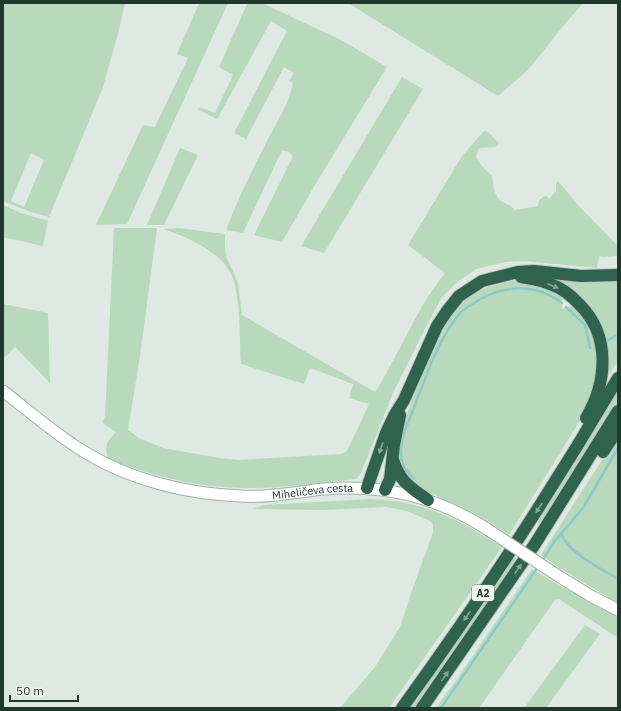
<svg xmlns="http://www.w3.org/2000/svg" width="621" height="711" font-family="'IBM Plex Sans',sans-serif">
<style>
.green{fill:#b9d9bc;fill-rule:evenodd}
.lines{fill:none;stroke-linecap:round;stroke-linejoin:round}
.stream{stroke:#8acbca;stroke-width:2.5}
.minor-casing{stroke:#a2b0a9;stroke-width:13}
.highway-casing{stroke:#bcc3c0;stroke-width:14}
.minor{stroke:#fff;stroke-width:11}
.highway{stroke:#2f624f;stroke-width:12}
.minor-bridge-casing{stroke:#a2b0a9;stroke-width:13;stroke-linecap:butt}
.minor-bridge{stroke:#fff;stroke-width:11}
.oneway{fill:#85a598}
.labels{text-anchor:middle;stroke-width:4;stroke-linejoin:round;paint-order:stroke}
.shield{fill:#eff6f1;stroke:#5f7168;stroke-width:1}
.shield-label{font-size:10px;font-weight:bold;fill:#21382e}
.street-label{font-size:11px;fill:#21382e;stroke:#eff6f1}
</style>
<rect width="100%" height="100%" fill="#dfe9e3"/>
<!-- green -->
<g class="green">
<path d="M 3,3 L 125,3 L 118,34 L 102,90 L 49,217 L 28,211 L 3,201 ZM 31,153 L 44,160 L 24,207 L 11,201 Z"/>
<polygon points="199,3 228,3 127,224 96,225 143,125 155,127 188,58 177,54"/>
<path d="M 246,3 L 262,3 L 341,40 L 387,67 L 315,185 L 282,242 L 254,235 L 293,156 L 289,152 L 282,150 L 243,233 L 226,230 C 237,200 252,171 266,143 C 276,123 289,104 293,83 L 289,81 L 294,73 L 284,67 L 246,139 L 234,133 L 287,31 L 271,21 L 217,119 L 199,110 L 200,107 L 215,113 L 233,75 L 219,67 L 247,4 Z"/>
<polygon points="348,3 583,3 565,24 528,70 498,96"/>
<polygon points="402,77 423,89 417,99 324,253 301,246"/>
<path d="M 484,131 L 488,132 L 499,143 L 496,147 L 479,148 L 476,157 L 481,165 L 492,176 L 494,190 L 499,200 L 511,206 L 514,210 L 538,206 L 539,200 L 545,196 L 550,198 L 556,191 L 556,183 L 558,181 L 578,205 L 618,246 L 618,256 L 603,257 L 599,256 L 597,268 L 524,261 L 505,262 L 476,269 L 456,283 L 442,297 L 427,325 L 393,393 L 361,473 L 356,479 C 318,483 279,489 241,488 C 195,487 150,475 108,459 C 104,444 107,442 116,432 L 105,425 L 103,422 L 105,416 L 114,228 L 157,228 L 140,356 L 128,430 L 139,438 L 163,448 L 220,458 L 238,460 L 341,454 L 346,452 L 350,445 L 369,404 L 349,398 L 353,384 L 310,368 L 304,384 L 241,364 C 239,339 242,289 228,269 C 214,248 186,237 163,229 L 179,228 L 225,234 L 225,251 L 227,259 L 232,269 L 238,283 L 242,315 L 375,392 C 381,384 385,375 390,366 C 408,334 422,301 445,273 L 408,245 L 462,156 Z"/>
<polygon points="180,148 198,155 164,225 147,225"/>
<polygon points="3,205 21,213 48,221 43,246 3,237"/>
<polygon points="542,276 618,280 618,361 606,379 602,331"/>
<path d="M 512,281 L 524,281 L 561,293 L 562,297 L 562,309 L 573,305 L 578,307 L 594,333 L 599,371 L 586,411 L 509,535 C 497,527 485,520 473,513 C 457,505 413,488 404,475 C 401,470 397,460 397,455 C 400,425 413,398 424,371 C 433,349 441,325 458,307 C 472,291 491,285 512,281 Z"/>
<polygon points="3,304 48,313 50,383 15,347 3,359"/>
<polygon points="618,388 618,401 596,437 541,524 536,521"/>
<polygon points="618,435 618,603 561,569 541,555"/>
<path d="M 371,499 C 386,500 400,501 414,505 C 446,513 475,529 502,547 L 389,708 L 340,708 L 375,667 L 400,627 L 412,590 L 433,533 L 433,525 L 430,521 L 407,511 L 386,507 L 324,510 L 253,509 L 264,505 Z"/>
<polygon points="513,557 518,560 415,708 408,708"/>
<polygon points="532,569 557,584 618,616 618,638 559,599 555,600 479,708 436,708 455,682"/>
<polygon points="585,625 600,634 546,708 524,708"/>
</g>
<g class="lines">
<!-- stream -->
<g class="stream">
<polyline points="566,307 585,325 590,348"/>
<polyline points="608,340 618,335"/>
<path d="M 414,478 C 405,471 401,464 401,452 C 401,434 412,415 418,397 C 428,371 438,343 454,321 C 459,313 467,307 474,303 C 502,284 535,283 562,303"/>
<path d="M 561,533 C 567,552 601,569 618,579"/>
<polyline points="542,561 554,542 583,508 618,448"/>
<polyline points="441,708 538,567"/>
</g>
<!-- minor casing -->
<g class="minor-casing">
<g id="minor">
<path id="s1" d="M 3,391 C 29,411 55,434 83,451 C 129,480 187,494 241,496 C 268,498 296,492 323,489 C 384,484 435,496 487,529"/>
<polyline points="560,577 591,596 618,610"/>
</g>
</g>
<!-- highway casing -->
<g class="highway-casing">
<g id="highway">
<path d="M 521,277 C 531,279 541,280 550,284 C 562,288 572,296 580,305 C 611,336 607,383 586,418"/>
<polyline points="603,452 618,429"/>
<path d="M 393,460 C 401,483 410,487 428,500"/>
<polyline points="367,488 386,433 394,416 404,400 437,326 447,311 459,296 482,281 518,272 534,271 581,276 618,275"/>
<polyline points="385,490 390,479 394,445 400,415"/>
<path d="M 402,708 C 479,602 551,492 618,378"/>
<polyline points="422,708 535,544 618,411"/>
</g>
</g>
<!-- minor -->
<use href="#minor" class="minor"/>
<!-- highway -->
<use href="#highway" class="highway"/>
<!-- minor-bridge casing -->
<g class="minor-bridge-casing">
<polyline id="minor-bridge" points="487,529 560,577"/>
</g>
<!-- minor-bridge -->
<use href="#minor-bridge" class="minor-bridge"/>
</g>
<!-- one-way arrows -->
<defs><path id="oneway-solid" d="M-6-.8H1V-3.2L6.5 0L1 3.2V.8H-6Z"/></defs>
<g class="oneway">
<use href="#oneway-solid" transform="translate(553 286) rotate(23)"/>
<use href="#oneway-solid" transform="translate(381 448) rotate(109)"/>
<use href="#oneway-solid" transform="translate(539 508) rotate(123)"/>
<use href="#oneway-solid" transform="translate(518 569) rotate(-56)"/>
<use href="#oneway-solid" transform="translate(467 616) rotate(125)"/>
<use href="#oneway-solid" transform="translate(445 676) rotate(-55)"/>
</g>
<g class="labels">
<!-- shield labels -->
<rect class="shield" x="472" y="585" width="22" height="16" rx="3"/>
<g class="shield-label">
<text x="483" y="597">A2</text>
</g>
<!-- street labels -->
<g class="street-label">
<text dy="4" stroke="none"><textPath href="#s1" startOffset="338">Miheličeva cesta</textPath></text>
</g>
</g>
<!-- border -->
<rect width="621" height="711" fill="none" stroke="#21382e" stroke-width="8"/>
<!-- scale -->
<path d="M10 695v6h68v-6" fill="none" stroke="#21382e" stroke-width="2"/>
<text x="16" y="695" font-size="12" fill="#21382e" stroke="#eff6f1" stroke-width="3" paint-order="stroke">50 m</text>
</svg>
